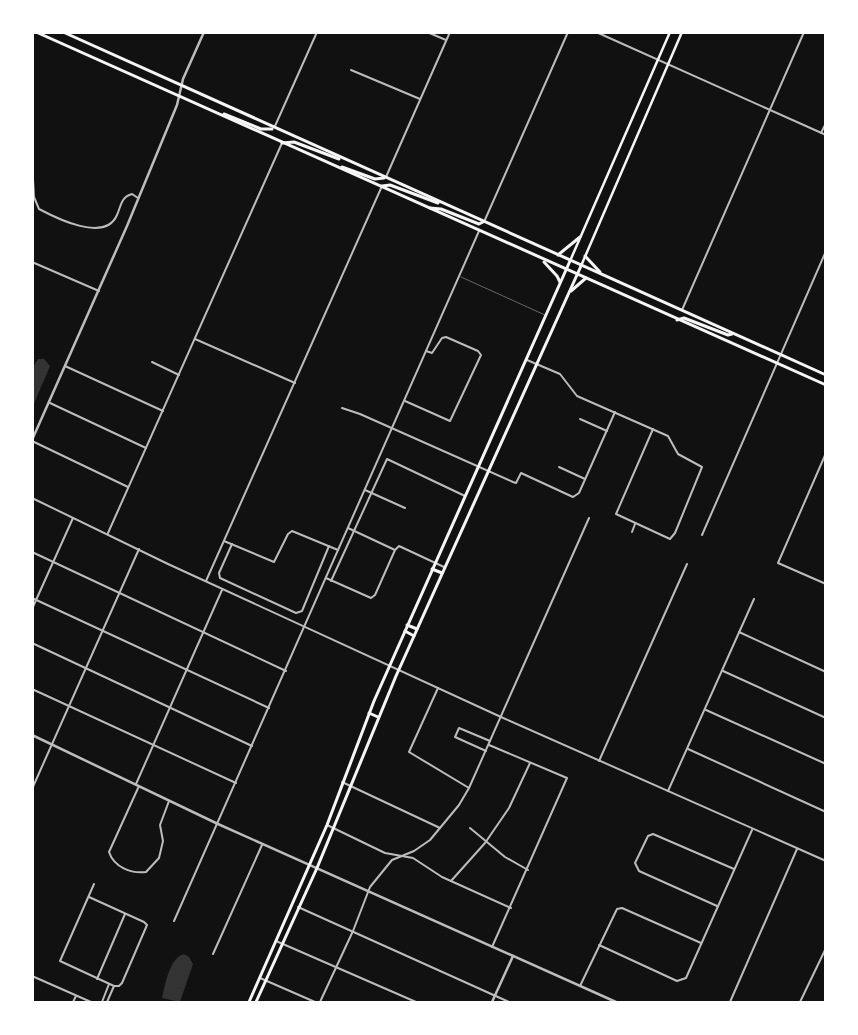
<svg xmlns="http://www.w3.org/2000/svg" width="858" height="1035" font-family="'Titillium Web',sans-serif">
<style>
.water{fill:#333}
.lines{fill:none;stroke-linecap:round;stroke-linejoin:round}
.service{stroke:#bcbcbc;stroke-width:0.5}
.minor{stroke:#bcbcbc;stroke-width:2}
.tertiary{stroke:#bcbcbc;stroke-width:2.5}
.secondary{stroke:#f5f5f5;stroke-width:2.5}
.primary{stroke:#f5f5f5;stroke-width:3}
</style>
<rect width="100%" height="100%" fill="#111"/>
<!-- water -->
<g class="water">
<polygon points="38,359 44,359 50,366 33,406 33,367"/>
<path d="M 184,954 L 189,957 L 193,964 L 180,1002 L 162,998 C 165,986 169,958 184,954 Z"/>
</g>
<g class="lines">
<!-- service -->
<polyline class="service" points="461,277 545,315"/>
<!-- minor -->
<g class="minor">
<polyline points="427,32 446,40"/>
<polyline points="596,32 826,135"/>
<polyline points="351,70 420,99"/>
<polyline points="275,126 317,32"/>
<polyline points="821,133 826,123"/>
<path d="M 32,161 L 34,197 L 39,209 C 56,218 105,243 117,215 C 121,206 121,197 132,194 L 138,198"/>
<polyline points="386,177 450,32"/>
<polyline points="484,222 568,32"/>
<polyline points="32,262 99,291"/>
<polyline points="682,310 804,32"/>
<polyline points="195,339 295,383"/>
<polyline points="527,360 560,374 577,396 668,436 678,454 702,467 675,533 670,539 616,514 653,429"/>
<polyline points="152,362 179,375"/>
<polyline points="65,366 163,411"/>
<polyline points="405,401 450,421 481,355 478,351 446,337 442,338 432,353 426,351"/>
<polyline points="50,403 146,448"/>
<polyline points="342,408 360,414 513,482 516,483 521,473 573,497 579,493 615,412"/>
<polyline points="580,419 607,431"/>
<polyline points="32,441 128,487"/>
<polyline points="826,453 778,563 826,584"/>
<polyline points="559,467 585,479"/>
<polyline points="365,490 405,508"/>
<polyline points="32,498 168,564 501,717 826,861"/>
<polyline points="348,528 395,550 399,546 444,567"/>
<polyline points="632,532 635,524"/>
<polyline points="108,533 282,143"/>
<polyline points="702,535 826,251"/>
<polyline points="224,541 274,562 288,534 292,531 338,550"/>
<polyline points="232,544 219,573 220,578 296,613 302,611 329,546"/>
<polyline points="32,552 286,671"/>
<polyline points="326,578 371,598 375,595 395,550"/>
<polyline points="206,581 382,186"/>
<polyline points="331,581 387,459 465,496"/>
<polyline points="32,598 269,708"/>
<polyline points="32,609 73,518"/>
<polyline points="739,632 826,672"/>
<polyline points="32,643 252,746"/>
<polyline points="723,671 826,718"/>
<polyline points="438,688 409,752 469,788"/>
<polyline points="32,689 236,783"/>
<polyline points="706,710 826,764"/>
<polyline points="489,745 567,778 492,947"/>
<polyline points="688,749 826,812"/>
<polyline points="486,751 455,737 459,728 490,741"/>
<polyline points="599,761 687,564"/>
<polyline points="342,782 440,828"/>
<polyline points="136,784 222,590"/>
<path d="M 139,786 L 109,852 C 114,867 131,874 146,872 L 159,858 L 163,841 L 160,825 L 169,801"/>
<polyline points="32,789 139,549"/>
<polyline points="668,791 754,599"/>
<polyline points="327,825 385,853 413,858 442,877 511,908"/>
<polyline points="470,828 505,857 528,870"/>
<polyline points="451,881 485,843 509,808 530,763"/>
<polyline points="94,884 60,961 114,986"/>
<polyline points="89,897 144,922 147,925 122,983 119,986 114,986"/>
<polyline points="717,906 639,871 635,863 648,836 653,834 734,869"/>
<polyline points="298,907 509,1002"/>
<polyline points="174,921 479,231"/>
<polyline points="276,941 416,1002"/>
<polyline points="599,945 677,981 686,978 752,830"/>
<polyline points="213,954 262,845"/>
<polyline points="32,976 91,1002"/>
<polyline points="260,978 315,1002"/>
<polyline points="97,979 125,914"/>
<polyline points="580,986 617,909 622,908 701,943"/>
<polyline points="73,1002 76,996"/>
<polyline points="102,1002 109,984"/>
<polyline points="107,1002 114,986"/>
<polyline points="320,1002 353,931 370,887 392,860 414,851 430,840 459,805 469,788 589,518"/>
<polyline points="730,1002 797,849"/>
<polyline points="800,1002 826,948"/>
</g>
<!-- tertiary -->
<g class="tertiary">
<polyline points="32,440 127,226 177,105 183,79 204,32"/>
<polyline points="32,735 218,824 616,1002"/>
<polyline points="492,1002 513,956"/>
</g>
<!-- secondary -->
<g class="secondary">
<polyline points="570,261 670,32"/>
<polyline points="581,266 682,32"/>
</g>
<!-- primary -->
<g class="primary">
<polyline points="36,32 826,385"/>
<polyline points="63,32 826,375"/>
<polyline points="224,114 261,129 272,129"/>
<polyline points="282,143 294,142 339,159"/>
<polyline points="342,167 375,179 384,178"/>
<polyline points="382,186 390,185 438,203"/>
<polyline points="430,208 441,209 479,224 483,222"/>
<polyline points="558,255 580,237"/>
<polyline points="585,256 600,272"/>
<polyline points="544,262 557,276 560,282"/>
<polyline points="571,291 586,278"/>
<polyline points="677,320 684,318 728,335 732,334"/>
<polyline points="432,569 442,573"/>
<polyline points="407,625 417,629"/>
<polyline points="405,631 414,636"/>
<polyline points="369,713 378,717"/>
<polyline points="249,1002 327,825 374,701 570,261"/>
<polyline points="256,1002 317,868 396,676 581,266"/>
</g>
</g>
<!-- border -->
<rect width="858" height="1035" fill="none" stroke="#ffffff" stroke-width="68"/>
</svg>
